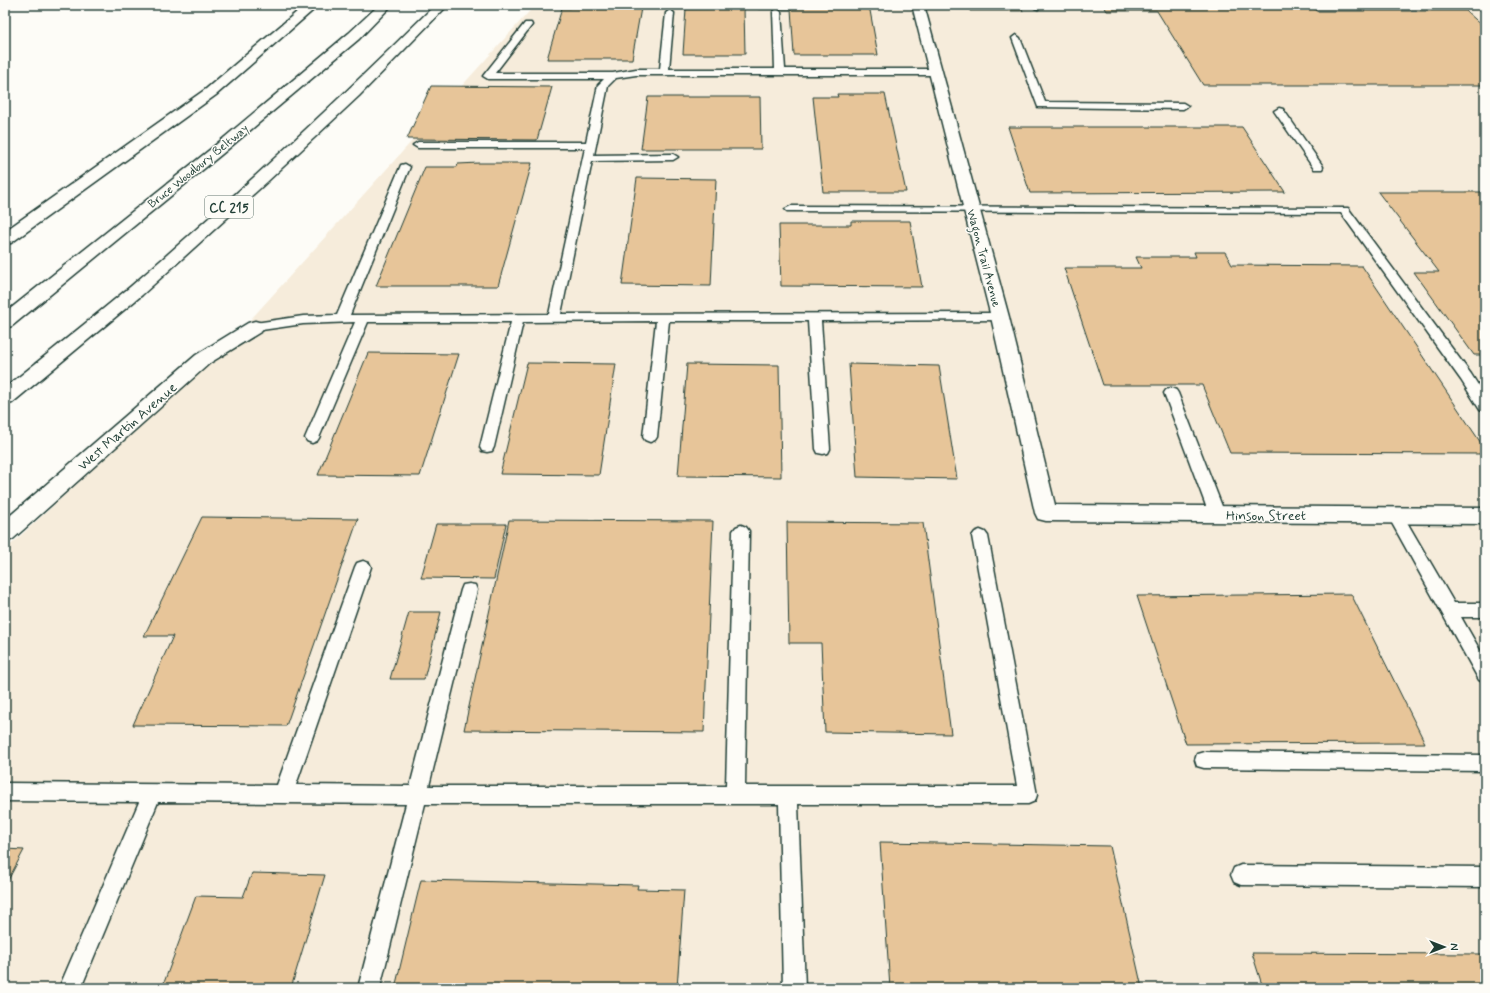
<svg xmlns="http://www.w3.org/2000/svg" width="1490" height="993" font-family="Mynerve,sans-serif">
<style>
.built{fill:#f6ecdb}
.building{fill:#e7c599;stroke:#1f3d34}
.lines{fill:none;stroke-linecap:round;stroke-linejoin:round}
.service-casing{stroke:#1f3d34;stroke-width:3}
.minor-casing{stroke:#1f3d34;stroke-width:3}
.motorway-casing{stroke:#1f3d34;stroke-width:3}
.service{fill:#fdfcf7;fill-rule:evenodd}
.minor{fill:#fdfcf7;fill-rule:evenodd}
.motorway{fill:#fdfcf7;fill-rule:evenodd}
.labels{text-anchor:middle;stroke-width:3;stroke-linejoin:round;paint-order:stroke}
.far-street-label{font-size:12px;fill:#1f3d34;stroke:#fdfcf7}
.shield{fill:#fdfcf7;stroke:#62766e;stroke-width:1}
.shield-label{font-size:13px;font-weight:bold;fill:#1f3d34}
.street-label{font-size:14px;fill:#1f3d34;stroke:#fdfcf7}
</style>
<rect width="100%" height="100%" fill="#fdfcf7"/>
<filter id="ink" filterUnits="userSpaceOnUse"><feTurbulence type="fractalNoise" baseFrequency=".025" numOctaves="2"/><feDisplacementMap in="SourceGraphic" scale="8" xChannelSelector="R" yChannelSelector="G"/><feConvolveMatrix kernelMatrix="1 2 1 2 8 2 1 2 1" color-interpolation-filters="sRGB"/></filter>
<g filter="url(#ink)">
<!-- built -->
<polygon class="built" points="535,5 1485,5 1485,988 5,988 5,550 224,349"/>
<!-- building -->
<g class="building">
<polygon points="572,5 653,5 652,8 641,8 632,59 547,59 562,8 571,8"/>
<polygon points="758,5 869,5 878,55 794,55 791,9 758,9"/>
<polygon points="968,5 1020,5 1023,11 970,11"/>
<polygon points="1103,5 1311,5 1316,11 1466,11 1485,28 1485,85 1203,85 1157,11 1107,11"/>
<polygon points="744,8 745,54 683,54 686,9"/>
<polygon points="431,86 552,87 537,140 407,139"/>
<polygon points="837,94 885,94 906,192 823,192 813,97 838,97"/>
<polygon points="648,97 760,97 761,149 641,149"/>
<polygon points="1008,127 1242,127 1285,192 1030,193"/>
<polygon points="479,163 532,163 498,286 376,286 425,167 457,167 458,164"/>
<polygon points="637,178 716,179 711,286 622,285"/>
<polygon points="1378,192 1485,192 1485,355 1474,355 1414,272 1439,272"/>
<polygon points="851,221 910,221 922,287 781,286 779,225 851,225"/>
<polygon points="1194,252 1225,252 1232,265 1362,266 1485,449 1485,454 1230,453 1202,385 1103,385 1064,268 1141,268 1136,257 1196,257"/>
<polygon points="368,353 459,354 420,476 318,475"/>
<polygon points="527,363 616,364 599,475 500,474"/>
<polygon points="687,364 779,365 781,477 678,476"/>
<polygon points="849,364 939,366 957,479 857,477"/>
<polygon points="202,517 358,519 286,726 133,725 173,636 144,636"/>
<polygon points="509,520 713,521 704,732 464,730"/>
<polygon points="787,522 923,523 951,734 825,732 821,643 789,643"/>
<polygon points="436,524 506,524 494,579 421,578"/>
<polygon points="1351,594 1425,743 1186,744 1137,596"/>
<polygon points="409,612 441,612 424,679 390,679"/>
<polygon points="880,842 1110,846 1142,988 890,988"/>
<polygon points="5,849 24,850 5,886"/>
<polygon points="252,873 325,875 291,988 162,988 196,896 243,897"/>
<polygon points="421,880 638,885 637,889 684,890 677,988 395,988"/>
<polygon points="1252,953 1485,954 1485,988 1263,988"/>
</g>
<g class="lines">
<!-- service casing -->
<g class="service-casing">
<g id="service">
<polygon points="1034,5 1042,5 1042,6 1038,9 1035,8"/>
<polygon points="777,9 781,12 785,69 935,69 940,72 935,75 636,75 616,78 608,86 594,155 673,154 678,157 673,160 592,161 561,314 1000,313 1004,314 1006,317 1004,320 821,321 830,449 828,453 823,454 818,453 816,449 808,321 669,321 657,437 655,440 650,442 645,440 643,437 656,321 523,322 494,447 492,451 487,452 482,451 480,447 511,322 368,322 319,438 317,441 312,443 307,441 305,438 355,322 303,324 255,331 250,330 249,327 250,324 255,323 303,316 337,315 401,165 405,164 410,167 350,315 549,314 585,148 418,148 413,145 418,142 586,142 598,85 604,79 488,79 483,76 525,23 531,23 532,25 495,73 613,73 636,69 660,69 666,13 670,10 674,13 669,69 775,69 773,12"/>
<polygon points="1016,35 1020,38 1045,102 1183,103 1188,106 1183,109 1038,107 1012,38"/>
<polygon points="1279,108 1283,109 1322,165 1323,167 1322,169 1314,169 1274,111"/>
<polygon points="791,206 1348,208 1471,374 1485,396 1485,412 1480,410 1461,380 1341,213 787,211 785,209"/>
<polygon points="1171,388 1176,390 1178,393 1225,514 1222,518 1217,520 1212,518 1209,514 1164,393 1166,390"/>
<polygon points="1396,510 1401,512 1454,603 1485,603 1485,617 1461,617 1485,659 1485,682 1479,680 1388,516 1391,512"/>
<polygon points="741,525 746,527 749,531 745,786 1017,786 972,536 975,532 980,530 985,532 988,536 1037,795 1035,801 1028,804 798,804 805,988 783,988 779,804 425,804 380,988 358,988 406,804 158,802 81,988 59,988 139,802 5,801 5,783 277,785 355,567 357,563 363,561 369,563 371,567 296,785 410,786 461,590 463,585 469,584 475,585 477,590 429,786 726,786 733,531 736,527"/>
<polygon points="1204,752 1485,755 1485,771 1204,768 1197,766 1195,760 1197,754"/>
<polygon points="1241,865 1485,867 1485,887 1241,885 1234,882 1231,875 1234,868"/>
</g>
</g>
<!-- minor casing -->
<g class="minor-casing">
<g id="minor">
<polygon points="912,5 924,5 1009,317 1055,505 1485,508 1485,524 1046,521 1038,519 1035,513 991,317"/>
<polygon points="255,321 262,323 264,327 262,331 210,363 13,539 5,542 5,520 196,355 248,323"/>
</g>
</g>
<!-- motorway casing -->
<g class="motorway-casing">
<g id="motorway">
<polygon points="305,5 319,5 216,95 11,243 5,244 5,231 206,89"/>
<polygon points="379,5 392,5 359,39 222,154 12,326 5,328 5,313 212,148 349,33"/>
<path d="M 435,5 L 448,5 L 359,96 L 268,181 L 142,295 L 12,403 L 5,405 L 5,388 C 47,354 89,321 130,287 C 235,197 337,102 435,5 Z"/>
</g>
</g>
<!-- service -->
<use href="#service" class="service"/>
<!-- minor -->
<use href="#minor" class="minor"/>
<!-- motorway -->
<use href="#motorway" class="motorway"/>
</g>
</g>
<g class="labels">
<!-- far-street labels -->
<g class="far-street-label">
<text transform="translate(198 166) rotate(-39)" y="4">Bruce Woodbury Beltway</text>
<text transform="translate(984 258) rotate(75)" y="4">Wagon Trail Avenue</text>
</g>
<!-- shield labels -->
<rect class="shield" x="205" y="196" width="48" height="22" rx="3"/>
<g class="shield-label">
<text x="229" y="212">CC 215</text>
</g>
<!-- street labels -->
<g class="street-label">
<text transform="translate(127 426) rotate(-41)" y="5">West Martin Avenue</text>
<text x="1266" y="520">Hinson Street</text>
</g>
</g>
<!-- margin -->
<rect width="1490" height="993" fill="none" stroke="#fdfcf7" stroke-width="20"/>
<rect x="10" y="10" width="1470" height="973" fill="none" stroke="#1f3d34" stroke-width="1.5" filter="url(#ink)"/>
<!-- north arrow -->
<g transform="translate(1444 947) rotate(90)" stroke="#fdfcf7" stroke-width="3" paint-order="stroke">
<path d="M0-3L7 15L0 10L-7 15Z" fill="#1f3d34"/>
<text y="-6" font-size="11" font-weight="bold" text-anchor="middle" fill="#1f3d34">N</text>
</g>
</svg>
